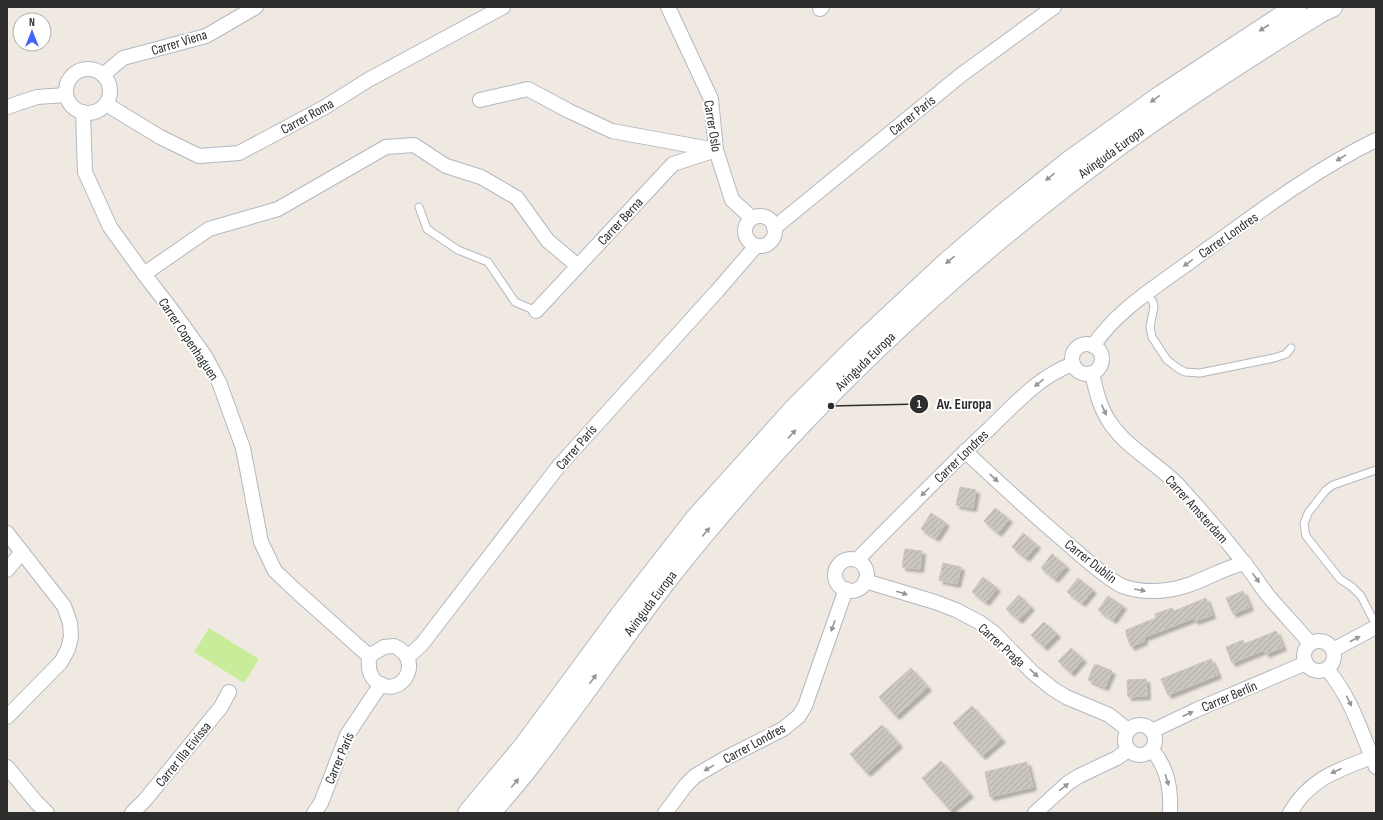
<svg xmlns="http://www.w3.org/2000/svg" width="1383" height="820" font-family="'Sofia Sans Condensed',sans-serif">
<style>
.pitch{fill:#c9ec9a}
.building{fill:url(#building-hatch);stroke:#cbc5ba;filter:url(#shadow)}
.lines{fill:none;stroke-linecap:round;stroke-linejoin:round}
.service-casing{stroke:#b4b7c1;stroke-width:9}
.minor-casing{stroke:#b4b7c1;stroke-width:16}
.secondary-casing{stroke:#b4b7c1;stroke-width:22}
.service{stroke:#fff;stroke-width:7}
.minor{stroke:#fff;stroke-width:14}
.secondary{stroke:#fff;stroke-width:20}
.oneway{fill:#969696}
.labels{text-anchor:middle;stroke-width:4;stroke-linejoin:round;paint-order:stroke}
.street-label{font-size:14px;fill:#2e2e2e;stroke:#fff}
.leader{fill:none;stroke:#2e2e2e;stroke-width:1.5}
.callout-dot{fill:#2e2e2e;stroke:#fff;stroke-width:1.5}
.mark-label{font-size:12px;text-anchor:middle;font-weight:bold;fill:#fff}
.callout-label{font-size:15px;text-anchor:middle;font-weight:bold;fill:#2e2e2e;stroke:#fff;stroke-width:4;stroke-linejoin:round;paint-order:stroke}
</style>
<defs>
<pattern id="building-hatch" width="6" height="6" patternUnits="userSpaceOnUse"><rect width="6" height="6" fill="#cbc7bf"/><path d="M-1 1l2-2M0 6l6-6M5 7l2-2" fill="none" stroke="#afaba4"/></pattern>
<filter id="shadow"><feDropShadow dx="3.5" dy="3.5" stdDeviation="1" flood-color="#0004"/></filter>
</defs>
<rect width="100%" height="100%" fill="#efe9e1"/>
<!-- pitch -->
<polygon class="pitch" points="209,628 259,659 244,683 194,652"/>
<!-- building -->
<g class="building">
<polygon points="960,487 976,490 973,508 956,505"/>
<polygon points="995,508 1009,519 998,533 984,521"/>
<polygon points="931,513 946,523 936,538 921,529"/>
<polygon points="1023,533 1037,545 1026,558 1012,547"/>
<polygon points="905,549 922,551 920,569 902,567"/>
<polygon points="1052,554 1066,566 1055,579 1041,568"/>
<polygon points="943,563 961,567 957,584 939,580"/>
<polygon points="983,577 997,588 986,602 972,592"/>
<polygon points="1078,578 1093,590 1082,603 1067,592"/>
<polygon points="1243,591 1250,607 1233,614 1226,598"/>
<polygon points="1019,595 1031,607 1019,620 1006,609"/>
<polygon points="1108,596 1123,606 1113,620 1098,610"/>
<polygon points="1206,598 1212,615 1195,621 1194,618 1145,637 1144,635 1144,641 1131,647 1126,634 1126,630 1156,618 1155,614 1172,608 1174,611"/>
<polygon points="1044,622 1057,634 1044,647 1031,635"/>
<polygon points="1276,631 1283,647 1266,654 1264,650 1232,663 1226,647 1243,640 1244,644"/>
<polygon points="1071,648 1083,659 1071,673 1058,661"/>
<polygon points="1211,659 1218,675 1168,695 1161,679"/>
<polygon points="1094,665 1098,665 1112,671 1105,687 1088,680"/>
<polygon points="911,668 928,687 896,716 879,697"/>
<polygon points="1146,679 1147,696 1128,697 1127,680"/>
<polygon points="972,706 1002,739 982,756 953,723"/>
<polygon points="882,725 899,744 867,773 850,754"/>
<polygon points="941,761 970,794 950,810 922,778"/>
<polygon points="1027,762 1033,787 990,797 985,772"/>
</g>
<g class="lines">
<!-- service casing -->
<g class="service-casing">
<g id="service">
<polyline points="419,207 427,229 458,250 488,262 515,302 536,311"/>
<polyline points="1147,294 1153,302 1154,307 1150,327 1152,337 1167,360 1179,369 1185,372 1200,373 1274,358 1286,354 1291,348"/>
<polyline points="1376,470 1333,485 1326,490 1308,513 1304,524 1306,536 1340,579 1352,587 1361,596 1376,625"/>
</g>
</g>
<!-- minor casing -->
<g class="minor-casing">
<g id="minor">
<polyline points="668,7 711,99 716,150 732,200 752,218"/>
<polyline points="820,9 822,7"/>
<circle cx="88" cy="91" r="22"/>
<polyline points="103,75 123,58 206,36 256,7"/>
<polyline points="480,100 528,89 569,111 612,131 716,150"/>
<polyline points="106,104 160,137 199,156 239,153 325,107 368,80 503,7"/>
<polyline points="7,107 37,97 66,95"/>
<polyline points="83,112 85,172 110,227 144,274 174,313 205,356 219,382 243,448 261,542 275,571 294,589 369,656"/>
<circle cx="760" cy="231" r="15"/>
<polyline points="774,228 961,75 1054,7"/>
<polyline points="144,274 209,229 278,209 386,147 414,145 446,166 481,177 517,198 548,241 578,266"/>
<polyline points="536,311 673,164 713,151"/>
<circle cx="1087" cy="359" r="15"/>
<path d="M 1093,346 C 1117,310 1157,286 1191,261 C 1251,218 1310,172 1376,140"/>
<path d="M 1092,373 C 1096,391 1100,409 1111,424 C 1127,448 1158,464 1178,485 C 1201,510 1224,537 1245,564 C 1254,575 1261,587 1270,598 C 1283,613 1297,628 1310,643"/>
<path d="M 965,451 C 999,483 1034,515 1069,545 C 1083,557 1106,578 1122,586 C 1136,591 1153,592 1167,590 C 1195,587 1218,569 1245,563"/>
<polyline points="7,533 64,606 70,623 71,637 68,649 61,662 7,717"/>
<circle cx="851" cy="575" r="16"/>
<path d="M 857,560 C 900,516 944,471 989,429 C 1014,405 1039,376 1073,364"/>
<polyline points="7,570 22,552"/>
<polyline points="865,581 935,602 956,610 979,622 994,633 1032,672 1053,689 1066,697 1109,715 1128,730"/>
<circle cx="1319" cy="656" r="15"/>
<path d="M 394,646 C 424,659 404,697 379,684 C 375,681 371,677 370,672 C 368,667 369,661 369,656 L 384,647 Z"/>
<polyline points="1333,650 1376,627"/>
<polyline points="408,657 422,644 558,467 718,290 756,246"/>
<path d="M 1327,669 C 1352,699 1361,732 1376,767"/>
<circle cx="1140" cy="740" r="15"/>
<polyline points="1152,731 1196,710 1306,663"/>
<path d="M 1152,750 C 1168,768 1171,790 1170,813"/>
<polyline points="7,767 36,802 47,813"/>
<polyline points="132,813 145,800 221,707 229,692"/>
<polyline points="314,813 321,803 347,735 381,684"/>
<polyline points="665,813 686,785 695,776 724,759 783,729 799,716 805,706 846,589"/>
<polyline points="1035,813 1068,783 1079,776 1117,758 1128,750"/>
<path d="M 1290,813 C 1309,779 1338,770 1372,757"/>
</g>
</g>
<!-- secondary casing -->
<g class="secondary-casing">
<g id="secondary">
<polyline points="468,813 524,746 622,613 696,518 794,409 855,348 945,264 1001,216 1067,163 1162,95 1296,7"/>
<path d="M 490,813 C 504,797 518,781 531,764 C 577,705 618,644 663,585 C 689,551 717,518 745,486 C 857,358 984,245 1121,144 C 1185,97 1253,54 1321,12 L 1332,7"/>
</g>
</g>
<!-- service -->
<use href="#service" class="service"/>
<!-- minor -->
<use href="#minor" class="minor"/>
<!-- secondary -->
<use href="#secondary" class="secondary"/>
</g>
<!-- one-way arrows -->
<defs><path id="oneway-solid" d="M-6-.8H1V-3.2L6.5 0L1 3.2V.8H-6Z"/></defs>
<g class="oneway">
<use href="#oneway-solid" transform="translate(1264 28) rotate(147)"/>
<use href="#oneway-solid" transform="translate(1155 99) rotate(144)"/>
<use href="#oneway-solid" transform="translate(1341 158) rotate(148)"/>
<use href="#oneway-solid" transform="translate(1050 177) rotate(141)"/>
<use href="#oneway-solid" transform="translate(950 260) rotate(139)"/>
<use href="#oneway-solid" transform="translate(1188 263) rotate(144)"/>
<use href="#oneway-solid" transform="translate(1039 383) rotate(141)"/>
<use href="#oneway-solid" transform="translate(1104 410) rotate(66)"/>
<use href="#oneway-solid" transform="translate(792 434) rotate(-47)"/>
<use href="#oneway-solid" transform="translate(994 478) rotate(43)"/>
<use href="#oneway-solid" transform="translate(925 492) rotate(135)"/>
<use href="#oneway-solid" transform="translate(706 532) rotate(-50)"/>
<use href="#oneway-solid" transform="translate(1256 578) rotate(54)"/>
<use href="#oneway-solid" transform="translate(1140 590) rotate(10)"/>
<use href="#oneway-solid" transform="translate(902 593) rotate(18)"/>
<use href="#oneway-solid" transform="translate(833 626) rotate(109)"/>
<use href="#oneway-solid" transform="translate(1355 639) rotate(-28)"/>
<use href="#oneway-solid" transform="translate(1034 673) rotate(44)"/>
<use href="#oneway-solid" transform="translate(593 679) rotate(-54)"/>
<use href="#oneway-solid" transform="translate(1349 701) rotate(63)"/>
<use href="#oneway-solid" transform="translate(1188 714) rotate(-25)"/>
<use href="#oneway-solid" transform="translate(709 768) rotate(151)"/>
<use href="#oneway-solid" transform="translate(1336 771) rotate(155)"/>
<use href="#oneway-solid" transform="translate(1167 780) rotate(73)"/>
<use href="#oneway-solid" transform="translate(515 783) rotate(-50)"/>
<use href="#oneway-solid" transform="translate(1064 787) rotate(-38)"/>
</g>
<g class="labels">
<!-- street labels -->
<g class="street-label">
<text transform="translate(179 42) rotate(-17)" y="5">Carrer Viena</text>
<text transform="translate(912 115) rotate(-39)" y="5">Carrer París</text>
<text transform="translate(307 116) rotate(-29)" y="5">Carrer Roma</text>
<text transform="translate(713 126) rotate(81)" y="5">Carrer Oslo</text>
<text transform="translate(1111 152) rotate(-36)" y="5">Avinguda Europa</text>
<text transform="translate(620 221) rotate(-47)" y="5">Carrer Berna</text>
<text transform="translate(1228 235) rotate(-35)" y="5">Carrer Londres</text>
<text transform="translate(189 339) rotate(56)" y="5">Carrer Copenhaguen</text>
<text transform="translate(865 361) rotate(-44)" y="5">Avinguda Europa</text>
<text transform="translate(576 447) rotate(-49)" y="5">Carrer París</text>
<text transform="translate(961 456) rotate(-44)" y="5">Carrer Londres</text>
<text transform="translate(1197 509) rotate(48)" y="5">Carrer Amsterdam</text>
<text transform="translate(1091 561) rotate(38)" y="5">Carrer Dublín</text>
<text transform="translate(650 603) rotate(-53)" y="5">Avinguda Europa</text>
<text transform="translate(1002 645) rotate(42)" y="5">Carrer Praga</text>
<text transform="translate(1229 696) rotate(-23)" y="5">Carrer Berlín</text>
<text transform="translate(754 743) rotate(-29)" y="5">Carrer Londres</text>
<text transform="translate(183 754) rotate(-51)" y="5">Carrer Illa Eivissa</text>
<text transform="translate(339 758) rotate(-67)" y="5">Carrer París</text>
</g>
</g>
<!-- callouts -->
<path class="leader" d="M831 406L919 404"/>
<g class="callout-dot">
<circle cx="831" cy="406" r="4"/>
<circle cx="919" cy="404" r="10"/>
</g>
<g class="mark-label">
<text x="919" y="408">1</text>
</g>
<g class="callout-label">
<text x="964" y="409">Av. Europa</text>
</g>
<!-- border -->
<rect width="1383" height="820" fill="none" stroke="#2e2e2e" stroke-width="16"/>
<!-- north arrow -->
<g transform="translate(32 32)"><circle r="19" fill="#ffffff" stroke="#ababab"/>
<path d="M0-3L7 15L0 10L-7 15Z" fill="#4264fb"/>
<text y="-6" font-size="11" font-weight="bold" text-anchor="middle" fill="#2e2e2e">N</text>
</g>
</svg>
